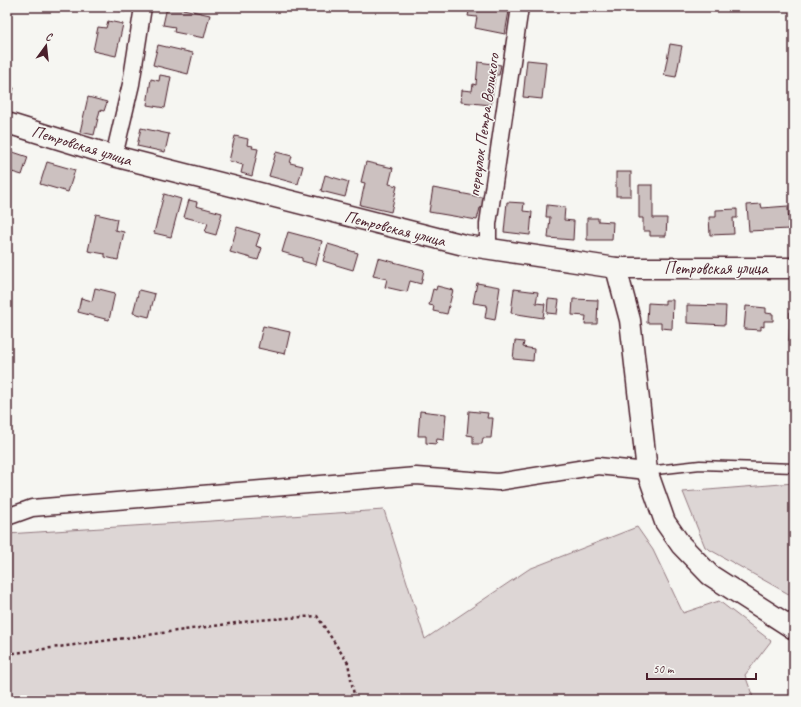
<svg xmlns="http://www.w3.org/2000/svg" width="801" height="707" font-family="Caveat,sans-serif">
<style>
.green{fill:#ddd6d5;stroke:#947a80}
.building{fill:#ccc1c0;stroke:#4a1f2b}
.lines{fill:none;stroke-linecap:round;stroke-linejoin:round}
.service-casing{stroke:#4a1f2b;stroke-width:11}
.minor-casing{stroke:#4a1f2b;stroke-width:19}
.tertiary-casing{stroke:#4a1f2b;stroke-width:23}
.path{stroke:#4a1f2b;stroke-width:2.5;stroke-dasharray:3 3;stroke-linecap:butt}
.service{stroke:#f6f6f2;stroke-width:8}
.minor{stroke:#f6f6f2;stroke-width:16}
.tertiary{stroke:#f6f6f2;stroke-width:20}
.labels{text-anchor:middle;stroke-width:3;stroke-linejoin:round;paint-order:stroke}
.street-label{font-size:17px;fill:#4a1f2b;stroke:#f6f6f2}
</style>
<rect width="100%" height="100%" fill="#f6f6f2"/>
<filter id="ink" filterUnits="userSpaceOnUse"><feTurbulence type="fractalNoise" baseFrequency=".025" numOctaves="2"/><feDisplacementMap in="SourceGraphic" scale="8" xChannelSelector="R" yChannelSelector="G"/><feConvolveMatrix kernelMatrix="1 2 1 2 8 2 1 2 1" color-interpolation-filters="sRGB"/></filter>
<g filter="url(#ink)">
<!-- green -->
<g class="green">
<polygon points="794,483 794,597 705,547 683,492"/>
<polygon points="384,510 425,639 529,569 637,527 653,550 683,613 719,601 771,641 745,675 754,700 7,700 7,534"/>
</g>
<!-- building -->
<g class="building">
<polygon points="102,7 126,7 125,12"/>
<polygon points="167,7 183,7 183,9 210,15 204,38 174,32 175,27 163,25"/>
<polygon points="470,7 512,7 511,12 509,11 505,34 475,28 477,17 468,16"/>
<polygon points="108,21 123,24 116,56 93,51 98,27 106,28"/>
<polygon points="670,44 682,46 676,77 664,75"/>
<polygon points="158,45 193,53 188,74 153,65"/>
<polygon points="527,60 546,62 542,99 523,97"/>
<polygon points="478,62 501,65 499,75 495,75 491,105 461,102 462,90 472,91 473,84 476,85"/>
<polygon points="160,75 171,77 165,108 147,105 151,79 159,81"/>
<polygon points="7,86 14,88 7,110"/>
<polygon points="88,97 107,102 104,111 100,110 94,135 80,132"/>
<polygon points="141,128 169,134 165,152 137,146"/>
<polygon points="235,136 248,139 247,145 253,146 252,148 258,149 252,176 241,173 243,165 229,161"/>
<polygon points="7,150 28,157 22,175 12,172 11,177 7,175"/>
<polygon points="276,152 292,156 290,163 303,166 298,184 269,176"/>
<polygon points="47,162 75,170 68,192 40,184"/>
<polygon points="366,162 393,168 389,184 397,186 391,212 360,205 365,183 361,182"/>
<rect x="616" y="172" width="15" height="24"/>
<polygon points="325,175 349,182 345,197 321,191"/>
<polygon points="639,185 653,185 653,218 667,218 666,236 650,236 650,231 643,231 643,218 639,218"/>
<polygon points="433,188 486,198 484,208 480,208 477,220 429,212"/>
<polygon points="164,194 181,199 171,237 154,233"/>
<polygon points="189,200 197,202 196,206 222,213 216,235 205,232 208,223 184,217"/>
<polygon points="507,202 524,203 523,211 532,212 530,235 504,232"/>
<polygon points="761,204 762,208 788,206 789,229 749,231 747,205"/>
<polygon points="547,205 565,207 564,220 574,221 573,240 548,238 550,217 546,217"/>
<polygon points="737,209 737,218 733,218 734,234 710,235 709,217 716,217 716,210"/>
<polygon points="96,214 117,219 115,230 124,232 118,260 105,257 105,254 88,251"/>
<polygon points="587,218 598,218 598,221 613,222 612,240 587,240"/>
<polygon points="237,227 260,234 256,246 262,248 258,260 230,252"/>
<polygon points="288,232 322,241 316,265 302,261 302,258 282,252"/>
<polygon points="328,244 358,253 353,270 323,261"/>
<polygon points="378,258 424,270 421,284 410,281 407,292 385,287 387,279 373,276"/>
<polygon points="477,283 500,287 495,320 485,318 487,305 473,303"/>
<polygon points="437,286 453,290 447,314 433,311 434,306 429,305 433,289 436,290"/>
<polygon points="95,288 115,293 109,320 78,312 81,298 92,301"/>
<polygon points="514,289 538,292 536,303 545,304 543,318 511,313"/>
<polygon points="139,290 155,294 149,317 133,313"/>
<polygon points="548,299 559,300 557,314 547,313"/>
<polygon points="573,299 598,300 597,324 585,324 586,316 572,315"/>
<polygon points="665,300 673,300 672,329 661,328 661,323 647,323 648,303 665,304"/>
<polygon points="687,305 726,306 725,325 687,323"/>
<polygon points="746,306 766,308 766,313 773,314 773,321 764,321 764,327 761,326 761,330 744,329"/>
<polygon points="790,312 794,312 794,341 789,341"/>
<polygon points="263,326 290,332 285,354 258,348"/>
<polygon points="515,341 524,342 523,347 534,349 533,361 513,359"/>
<polygon points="420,411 446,414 444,440 437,439 436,444 426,443 426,436 418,436"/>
<polygon points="469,411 488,413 487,418 493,418 491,438 483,438 482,444 473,444 473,436 467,435"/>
</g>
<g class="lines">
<!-- service casing -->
<g class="service-casing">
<polyline id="service" points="647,471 700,465 794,468"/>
</g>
<!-- minor casing -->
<g class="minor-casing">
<g id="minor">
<polyline points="114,156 131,84 143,7"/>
<polyline points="488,249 488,224 520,7"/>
<polyline points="7,517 32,508 416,476 498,482 598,466 647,471"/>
</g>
</g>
<!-- tertiary casing -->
<g class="tertiary-casing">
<g id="tertiary">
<polyline points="7,123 114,156 464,245 616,268 794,268"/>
<polyline points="616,268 630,320 647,471 665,522 681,545 710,575 794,629"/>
</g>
</g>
<!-- path -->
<polyline class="path" points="7,654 258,620 317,616 348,663 355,700"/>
<!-- service -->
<use href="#service" class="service"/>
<!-- minor -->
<use href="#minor" class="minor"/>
<!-- tertiary -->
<use href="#tertiary" class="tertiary"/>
</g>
</g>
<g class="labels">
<!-- street labels -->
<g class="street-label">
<text transform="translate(483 125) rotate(-82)" y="6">переулок Петра Великого</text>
<text transform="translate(82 145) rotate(17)" y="6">Петровская улица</text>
<text transform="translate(395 228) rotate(14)" y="6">Петровская улица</text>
<text x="716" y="274">Петровская улица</text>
</g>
</g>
<!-- margin -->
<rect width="801" height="707" fill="none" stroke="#f6f6f2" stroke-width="24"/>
<rect x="12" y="12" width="777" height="683" fill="none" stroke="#4a1f2b" stroke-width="1.5" filter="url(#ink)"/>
<!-- north arrow -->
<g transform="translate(46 46) rotate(15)" stroke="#f6f6f2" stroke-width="3" paint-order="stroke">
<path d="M0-3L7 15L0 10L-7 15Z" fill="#4a1f2b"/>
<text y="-6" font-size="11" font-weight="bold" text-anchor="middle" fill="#4a1f2b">С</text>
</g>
<!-- scale -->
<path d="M647 673v6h109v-6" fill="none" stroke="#4a1f2b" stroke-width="2"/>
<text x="653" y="673" font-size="12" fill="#4a1f2b" stroke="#f6f6f2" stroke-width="3" paint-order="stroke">50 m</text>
</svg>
